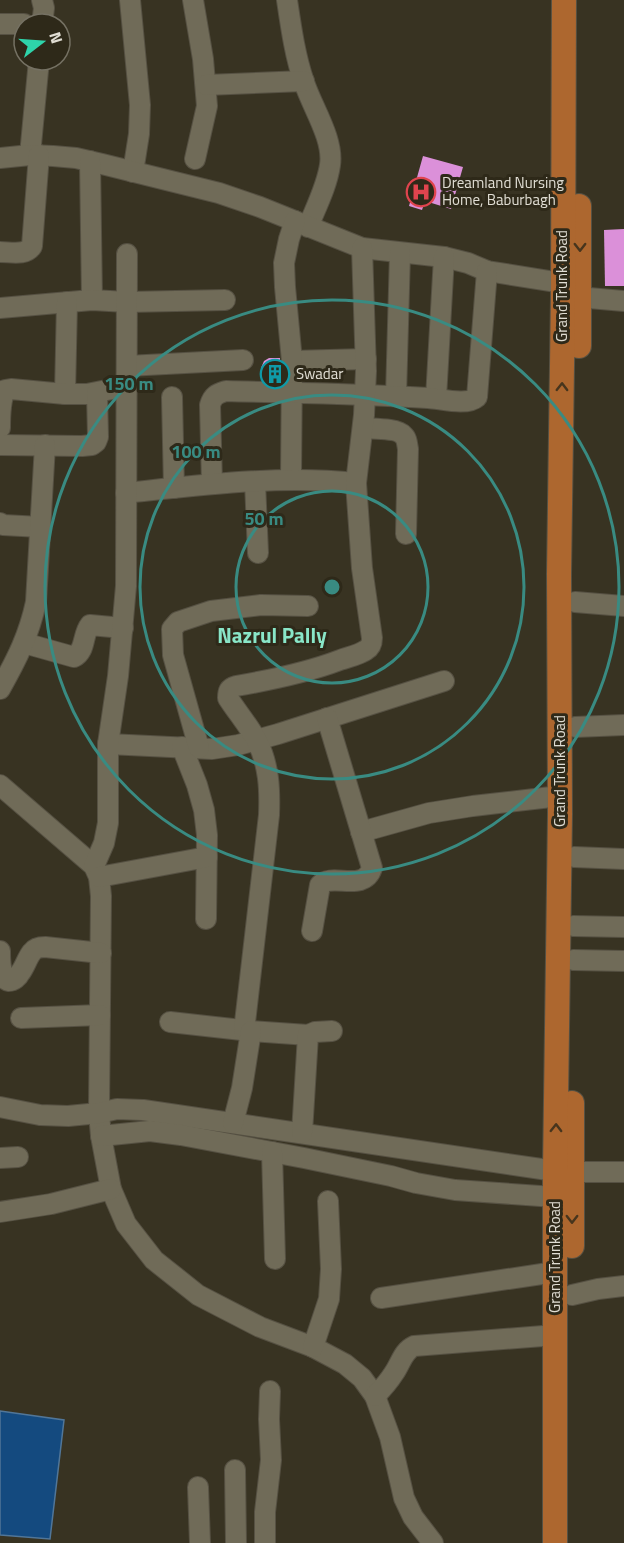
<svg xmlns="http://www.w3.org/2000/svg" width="624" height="1543" font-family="'Titillium Web',sans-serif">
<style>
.water{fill:#144a7f;stroke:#517698;stroke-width:1.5}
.building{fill:#db90d9}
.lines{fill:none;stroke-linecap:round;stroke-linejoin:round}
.minor-casing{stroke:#565143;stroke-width:22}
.major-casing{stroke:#565143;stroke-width:26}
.minor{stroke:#706b58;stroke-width:20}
.major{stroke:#ad672f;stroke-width:24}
.oneway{stroke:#47351d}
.ring{fill:none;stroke:#398b82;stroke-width:3}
.labels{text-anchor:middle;stroke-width:6;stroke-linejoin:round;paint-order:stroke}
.poi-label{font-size:15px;fill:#e0ddd3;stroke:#2e2919;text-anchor:start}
.street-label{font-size:15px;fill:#e0ddd3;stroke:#2e2919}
.district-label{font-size:21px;font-weight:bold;fill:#89e6c8;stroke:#2e2919}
.centre{fill:#398b82;stroke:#2e2919;stroke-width:3}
.ring-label{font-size:18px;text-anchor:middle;font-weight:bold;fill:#398b82;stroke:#2e2919;stroke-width:6;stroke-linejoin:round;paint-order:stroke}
</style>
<rect width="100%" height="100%" fill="#383322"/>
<!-- water -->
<polygon class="water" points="0,1411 64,1420 50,1539 0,1535"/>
<!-- building -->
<g class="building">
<polygon points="423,156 463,167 451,209 425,201 422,210 409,206"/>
<polygon points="624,229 624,286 605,286 604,230"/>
<polygon points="269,358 280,358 280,380 261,379 261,368 264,361"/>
</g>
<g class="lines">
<!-- minor casing -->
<g class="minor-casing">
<g id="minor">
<polyline points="42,0 44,8 42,24"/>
<polyline points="130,0 140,105 139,134 133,172"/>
<polyline points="193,0 203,59 207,106 195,159"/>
<path d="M 287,0 C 291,27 295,56 304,82 C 312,107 334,139 330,165 C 327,186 316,207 308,227"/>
<polyline points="0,24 24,24"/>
<polyline points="206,85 304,81"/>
<polyline points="30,155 39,60"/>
<polyline points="0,158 30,155 53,156 76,158 102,164 219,193 260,207 362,248 444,257 468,263 487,271 562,283"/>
<polyline points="90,161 92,300"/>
<path d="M 0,252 C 11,252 26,256 32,246 L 39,155"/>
<polyline points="566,296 624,301"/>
<polyline points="0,308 92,300 127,302 225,300"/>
<polyline points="292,361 366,359"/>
<polyline points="127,366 243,360"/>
<polyline points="65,394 67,302"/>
<polyline points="396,396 400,253"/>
<polyline points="172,397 174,488"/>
<polyline points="436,398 444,257"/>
<path d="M 0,428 C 0,416 0,401 5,390 L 11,389 L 65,394 L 87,394 L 127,386"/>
<path d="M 363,428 C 372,429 397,428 403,435 C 407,438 407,444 408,449 L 406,534"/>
<polyline points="0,445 82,446 92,445 96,442 98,437 97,393"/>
<polyline points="291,479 292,361 285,287 284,263 289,239 295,221"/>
<polyline points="255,482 258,553"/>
<path d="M 212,484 L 210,405 C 213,395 217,394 226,391 C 294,393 361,394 428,398 C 442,399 467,406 477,397 L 487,271"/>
<path d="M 126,493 C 202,485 279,475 356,483"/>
<polyline points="0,523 3,525 41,527"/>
<polyline points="575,602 624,606"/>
<path d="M 24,643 L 74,657 C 86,651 82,635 90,625 L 123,628"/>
<path d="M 0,689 C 17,659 29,635 36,602 L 45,445"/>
<polyline points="575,727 624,725"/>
<polyline points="108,744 212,749 238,745 278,734 444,681"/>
<polyline points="182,747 197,785 204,810 207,835 206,919"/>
<polyline points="199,748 173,655 172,629 178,622 211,611 261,605 308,606"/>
<polyline points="0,785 94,866 99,877 101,896 99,1113 101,1136 111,1189 126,1224 154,1260 198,1295 260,1327 313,1347 345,1364 362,1378 375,1396 390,1437 404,1498 413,1517 433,1543"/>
<polyline points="361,832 429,813 473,806 560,796"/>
<polyline points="574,857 624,859"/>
<polyline points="94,866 104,843 108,823 108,744 118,676 126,586 127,254"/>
<polyline points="99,877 207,857"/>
<polyline points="573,926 624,927"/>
<path d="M 312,931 L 320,885 C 332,872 364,893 372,868 L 327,718"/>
<path d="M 0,951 C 0,958 0,980 9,981 C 14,981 18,977 20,973 C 25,967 27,958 32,952 C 35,948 41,947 45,947 L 101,953"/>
<polyline points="573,960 624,961"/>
<polyline points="21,1018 100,1015"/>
<polyline points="170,1022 251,1031 308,1035"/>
<path d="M 244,1031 L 269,815 C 270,789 269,765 257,741 C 249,726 237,712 228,698 C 228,691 229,688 236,686 C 271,680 306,673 340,660 C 348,657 359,655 366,650 C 371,647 372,643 372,638 L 362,568 L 356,483 L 364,415 L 366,371 L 362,248"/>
<polyline points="0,1107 40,1115 68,1116 99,1113 117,1109 143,1110 555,1171"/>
<polyline points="233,1123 242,1088 251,1031"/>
<polyline points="302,1133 308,1035 315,1032 332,1031"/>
<polyline points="101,1136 150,1131 181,1135 304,1158 391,1176 416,1183 455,1190 555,1197"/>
<polyline points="272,1152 275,1259"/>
<polyline points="0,1158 18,1157"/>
<polyline points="572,1172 624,1172"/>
<polyline points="0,1212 51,1204 111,1189"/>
<polyline points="572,1295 598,1289 624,1286"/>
<polyline points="381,1298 555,1272"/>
<polyline points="313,1347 329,1299 331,1269 328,1201"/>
<path d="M 375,1396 C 382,1389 389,1381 394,1373 C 401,1363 403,1351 414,1346 L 556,1335"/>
<polyline points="235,1470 236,1543"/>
<polyline points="198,1487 200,1543"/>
<polyline points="265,1543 265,1512 271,1460 269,1419 270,1391"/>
</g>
</g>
<!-- major casing -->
<g class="major-casing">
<g id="major">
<polyline points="579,346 579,206"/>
<polyline points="572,1246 572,1103"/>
<polyline points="555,1543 555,1171 560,814 559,574 563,296 564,0"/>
</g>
</g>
<!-- minor -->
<use href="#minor" class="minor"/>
<!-- major -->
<use href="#major" class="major"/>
</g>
<!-- one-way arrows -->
<defs><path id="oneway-chevron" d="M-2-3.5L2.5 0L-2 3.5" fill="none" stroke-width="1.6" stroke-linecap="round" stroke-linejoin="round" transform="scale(1.5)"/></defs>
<g class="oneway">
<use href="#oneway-chevron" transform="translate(580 247) rotate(90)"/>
<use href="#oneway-chevron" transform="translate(562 387) rotate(-89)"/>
<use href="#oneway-chevron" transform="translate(556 1128) rotate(-89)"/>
<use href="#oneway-chevron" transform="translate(572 1219) rotate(90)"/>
</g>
<!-- distance rings -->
<g class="ring">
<circle cx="332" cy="587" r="96"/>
<circle cx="332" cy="587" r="192"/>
<circle cx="332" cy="587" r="287"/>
</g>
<!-- icons -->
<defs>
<g id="hospital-ring" transform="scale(1.5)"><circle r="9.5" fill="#2e2919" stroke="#e0444e" stroke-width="1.5"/><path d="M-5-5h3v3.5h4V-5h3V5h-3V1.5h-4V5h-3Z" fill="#e0444e"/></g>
<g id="building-ring" transform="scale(1.5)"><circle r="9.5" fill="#2e2919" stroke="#0f9aa8" stroke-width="1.5"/><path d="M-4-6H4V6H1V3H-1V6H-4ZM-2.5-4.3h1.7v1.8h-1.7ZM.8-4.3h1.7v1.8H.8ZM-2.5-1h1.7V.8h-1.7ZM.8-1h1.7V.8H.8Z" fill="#0f9aa8"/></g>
</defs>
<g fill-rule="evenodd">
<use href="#hospital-ring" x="421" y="192"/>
<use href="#building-ring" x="275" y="374"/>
</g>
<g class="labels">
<!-- poi labels -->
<g class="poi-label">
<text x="442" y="188">Dreamland Nursing<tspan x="442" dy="17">Home, Baburbagh</tspan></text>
<text x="296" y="379">Swadar</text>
</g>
<!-- street labels -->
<g class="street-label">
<text transform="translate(562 286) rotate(-90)" y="5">Grand Trunk Road</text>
<text transform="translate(560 771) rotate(-90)" y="5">Grand Trunk Road</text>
<text transform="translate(555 1257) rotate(-90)" y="5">Grand Trunk Road</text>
</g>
<!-- district labels -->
<g class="district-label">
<text x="272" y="643">Nazrul Pally</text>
</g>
</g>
<circle cx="332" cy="587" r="9" class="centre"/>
<g class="ring-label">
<text x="129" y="390">150 m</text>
<text x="196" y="458">100 m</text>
<text x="264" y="525">50 m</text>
</g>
<!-- north arrow -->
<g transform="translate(42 42) rotate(73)"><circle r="28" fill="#2e2919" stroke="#757163" stroke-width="1.5"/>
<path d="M0-4.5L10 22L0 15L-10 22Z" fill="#2ed4aa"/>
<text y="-9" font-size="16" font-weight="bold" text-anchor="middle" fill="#e0ddd3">N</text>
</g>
</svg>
